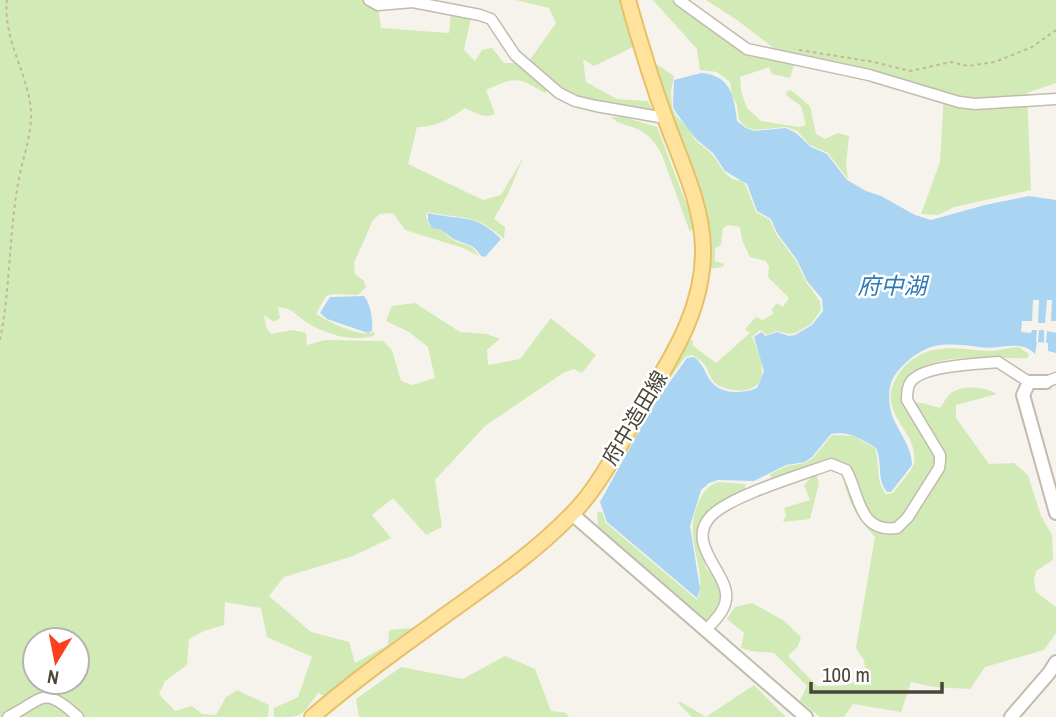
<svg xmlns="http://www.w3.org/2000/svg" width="1056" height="717" font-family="'Archivo Narrow','Noto Sans JP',sans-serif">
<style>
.green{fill:#d2eab5;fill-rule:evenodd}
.water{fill:#a9d4f2}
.pier{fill:#f6f3ec}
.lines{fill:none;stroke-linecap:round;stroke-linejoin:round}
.minor-casing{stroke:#c2bbae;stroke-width:13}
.tertiary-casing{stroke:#c2bbae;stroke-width:16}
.primary-casing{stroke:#e6c16a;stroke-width:18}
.path{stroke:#c4b79f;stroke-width:2;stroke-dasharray:3.5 3.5;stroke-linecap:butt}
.minor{stroke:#fff;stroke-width:10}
.tertiary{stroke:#fff;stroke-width:12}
.primary{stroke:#ffe39c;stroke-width:14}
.labels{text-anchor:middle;stroke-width:5;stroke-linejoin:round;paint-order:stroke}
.street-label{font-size:21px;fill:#4b4439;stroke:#fff}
.water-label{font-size:23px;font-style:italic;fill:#2e7ab2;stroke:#fff}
</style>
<rect width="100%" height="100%" fill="#f6f3ec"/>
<!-- green -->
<g class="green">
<path d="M 0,0 L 377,0 L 381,28 L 449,33 L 451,14 L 471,18 L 464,50 L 475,61 L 482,50 L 492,48 L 504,63 L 517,63 L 548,89 L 545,93 C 518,77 515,76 486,90 L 495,114 C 485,119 475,113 465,108 C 450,119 436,127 417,127 L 408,164 L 483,200 L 501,195 L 524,156 L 508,194 L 494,219 L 505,227 L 504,239 C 474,212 464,220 428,212 L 426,215 C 428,227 431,227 441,230 C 445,232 445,234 450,238 C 461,246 472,242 479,256 L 463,248 L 405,230 L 393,213 L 380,214 L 373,220 L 354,263 L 355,274 L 364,281 L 366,287 L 358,295 L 333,294 L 326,296 L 316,314 C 329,322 361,338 374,332 L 375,335 C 356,343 329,335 311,325 C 296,317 296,309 278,307 L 280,318 L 274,322 L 264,315 L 266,327 L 271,334 L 293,330 L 306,333 L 307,345 L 325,340 L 383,341 L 392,350 L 401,381 L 412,385 L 435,378 L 428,347 L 409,332 L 386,321 L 392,306 L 415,303 L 460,332 L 487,334 L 500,339 L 487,350 L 488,365 L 520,359 L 551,318 L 596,355 L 582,373 L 574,369 L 563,373 L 485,426 L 435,480 L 442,527 L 426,535 L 393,498 L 372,515 L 391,538 L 353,556 L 284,577 L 269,596 L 311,632 L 349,642 L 355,663 L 388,645 L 389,630 L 412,628 L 415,631 L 326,697 L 318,693 C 300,717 305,717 274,717 L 274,708 L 298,697 L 312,657 L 267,637 L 261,608 L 225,602 L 224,625 L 204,631 L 189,639 L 187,665 L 165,681 L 159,694 L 175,711 L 192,706 L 202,714 L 216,715 L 226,697 L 237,690 L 269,705 L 268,717 L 0,717 ZM 35,640 L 77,640 L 77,682 L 35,682 Z"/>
<polygon points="516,0 619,0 635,46 594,66 583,59 586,82 617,99 648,101 652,109 644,112 577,97 561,88 529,61 556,23 549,8"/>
<polygon points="653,0 671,0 743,52 794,65 790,78 772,74 769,67 740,77 741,91 747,108 761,121 799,127 806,125 801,106 786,95 787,91 791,90 810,106 816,134 825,139 838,133 849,136 846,165 848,179 828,153 810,145 797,131 786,127 754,130 746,127 739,120 737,105 732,95 730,82 717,72 700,70 697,49"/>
<polygon points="706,0 1056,0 1056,83 1027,93 1031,190 954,207 938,215 921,214 940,162 944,93 780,53 737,20"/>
<path d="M 652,61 L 674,76 L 671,92 L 672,108 L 676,116 L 689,128 L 695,140 L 712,154 L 725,173 L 732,179 L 742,181 L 746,186 L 756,212 L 770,220 L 776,234 L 796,261 L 806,282 L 820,301 L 821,310 L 811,324 L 795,333 L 789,334 L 777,331 L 767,335 L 760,330 L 752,337 C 756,347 762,359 762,369 C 764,395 732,394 716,384 C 710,379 709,372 705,365 C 702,361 697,358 692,355 L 685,357 L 655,400 L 654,399 L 687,337 L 693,341 L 692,345 L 716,363 L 750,333 L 745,329 L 756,317 L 763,320 L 773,314 L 772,309 L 777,303 L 783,307 L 789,298 L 768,277 L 769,267 L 766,261 L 750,257 L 742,240 L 740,227 L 729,225 L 723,228 L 721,245 L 715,248 L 715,261 L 724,264 L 723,267 L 707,269 L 707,218 Z"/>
<path d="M 611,117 L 624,117 L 657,127 L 694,224 L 690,232 L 662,155 C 657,146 651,137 643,132 C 633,125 619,126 611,117 Z"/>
<path d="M 1019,347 L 1029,354 L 1028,358 C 991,360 902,344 903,402 L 922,403 L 940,408 C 943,404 947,396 951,393 C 964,384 985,387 997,394 L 956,405 L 956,418 L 989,464 L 1014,463 L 1028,475 L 1041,516 L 1052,535 L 1053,560 L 1036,571 L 1034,580 L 1036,592 L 1056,607 L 1056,633 L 1044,650 L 985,667 L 970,689 L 934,687 L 911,682 L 901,712 L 853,704 L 844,717 L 820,717 L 800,701 L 807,686 L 774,653 L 751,651 L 741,648 L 744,633 L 727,619 L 735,607 L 752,603 L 783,620 L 801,637 L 798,646 L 788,656 L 817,686 C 837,685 853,689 866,672 L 864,660 L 856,648 L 875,537 C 854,515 845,495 841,465 L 774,483 L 770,474 L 787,466 L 805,463 L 813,458 L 832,435 L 854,436 L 875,448 C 880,464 875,481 886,494 L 893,493 C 898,486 913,469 914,463 C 919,427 869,413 902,369 C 910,360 922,352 934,350 C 951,346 970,350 987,351 C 997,351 1009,348 1019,347 Z"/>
<polygon points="816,473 819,483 810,519 783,522 786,515 784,508 810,500 804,485"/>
<path d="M 718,482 L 745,484 L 746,493 L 729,500 L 700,539 L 706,568 L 722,587 L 723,601 L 707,626 L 598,526 L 597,512 L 602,512 L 606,523 L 697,600 C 709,570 683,543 697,506 C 702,494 705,487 718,482 Z"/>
<polygon points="505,656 535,669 551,711 566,713 569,717 359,717 356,699 401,667 463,679"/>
<polygon points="754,685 786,717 692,717 678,703 681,702 706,717"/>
</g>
<!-- water -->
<g class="water">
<path d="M 701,73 C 730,75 734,95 737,121 L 746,128 L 754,131 L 786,128 L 796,133 L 811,147 L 827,154 L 847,180 L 866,191 L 881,196 L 915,215 L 931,220 L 985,205 L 1029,196 L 1056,200 L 1056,353 L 1048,351 L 1048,343 L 1037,342 L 1035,354 C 1020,338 998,351 979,347 C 966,345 948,343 935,346 C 919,349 896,368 891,383 C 888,393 889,406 892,415 C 898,432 912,446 912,465 L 891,492 L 887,492 C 876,479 883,463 876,448 C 861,439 850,431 831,434 L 812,457 L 805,462 L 786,465 L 754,481 L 718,480 L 709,483 L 701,490 L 690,526 L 700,589 L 697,598 L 607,522 L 600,502 L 654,404 L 687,358 L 694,357 C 703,364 704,370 710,380 C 720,395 742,394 757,388 L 764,371 L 754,337 L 761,332 L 766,336 L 777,332 L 789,336 L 795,335 L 812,325 L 823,311 L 822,299 L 807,281 L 797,260 L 777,233 L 771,219 L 757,211 L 747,184 L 725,171 L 713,153 L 696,139 L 677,114 L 673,107 L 674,80 Z"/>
<path d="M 428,213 C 461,221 474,212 501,239 L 485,257 L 481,256 C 473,242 464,245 452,238 C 444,232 443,229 432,228 L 428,221 Z"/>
<path d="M 364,296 C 371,304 373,321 372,331 L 368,333 L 327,319 L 320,313 L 330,297 Z"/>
</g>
<!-- pier -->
<polygon class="pier" points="1033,300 1039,300 1038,323 1045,323 1047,300 1052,300 1051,321 1056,321 1056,333 1047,331 1046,343 1044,343 1044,330 1039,330 1038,342 1036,342 1037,330 1032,330 1031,333 1021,332 1022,321 1032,321"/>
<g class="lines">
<!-- minor casing -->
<g class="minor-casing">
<g id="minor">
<polyline points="369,0 378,5 413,2 480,15 491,19 515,55 559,93 575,101 596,106 665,118"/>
<polyline points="679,0 747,49 869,75 959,102 975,104 1056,99"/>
<polyline points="1046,382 1056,378"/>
<path d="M 706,630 C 714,621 725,611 726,599 C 730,574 683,543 712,515 C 733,495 801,475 831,464 L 846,470 C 860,495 858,533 897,528 L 908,517 L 939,468 L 940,461 L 940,455 L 907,400 C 907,395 907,388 910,383 C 921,365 978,364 998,362 L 1029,382"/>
<path d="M 8,717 C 44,699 42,684 78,717"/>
</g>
</g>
<!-- tertiary casing -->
<g class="tertiary-casing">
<g id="tertiary">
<polyline points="1046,382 1029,382 1023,395 1056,513"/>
<polyline points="572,514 806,717"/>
<polyline points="1011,717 1049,673 1056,662"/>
</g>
</g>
<!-- primary casing -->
<g class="primary-casing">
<path id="primary" d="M 312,717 C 356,679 404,645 451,611 C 493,581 535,552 571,515 C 602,485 626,432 649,395 C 677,349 704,304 703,248 C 702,206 683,166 668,126 C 653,85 640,43 628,0"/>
</g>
<!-- path -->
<g class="path">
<polyline points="799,50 874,62 910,71 951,62 968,66 995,62 1032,47 1056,30"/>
<path d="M 0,340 C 10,290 9,239 17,190 C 20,167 29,144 31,121 C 33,79 2,42 7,0"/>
</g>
<!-- minor -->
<use href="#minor" class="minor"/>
<!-- tertiary -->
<use href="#tertiary" class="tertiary"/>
<!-- primary -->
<use href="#primary" class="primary"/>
</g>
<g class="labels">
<!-- street labels -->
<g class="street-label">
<text transform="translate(635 418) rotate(-59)" y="7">府中造田線</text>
</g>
<!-- water labels -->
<g class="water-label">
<text x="892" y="294">府中湖</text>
</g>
</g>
<!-- north arrow -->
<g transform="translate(56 661) rotate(190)"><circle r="33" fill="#ffffff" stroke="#b7b4b0" stroke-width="2"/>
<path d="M0-5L12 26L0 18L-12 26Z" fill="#fc3f1d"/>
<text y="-10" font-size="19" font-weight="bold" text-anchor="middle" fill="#4b4439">N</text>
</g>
<!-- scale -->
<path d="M811 682v10h131v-10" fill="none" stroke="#4b4439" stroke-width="3.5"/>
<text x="822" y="682" font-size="21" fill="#4b4439" stroke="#ffffff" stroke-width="5" paint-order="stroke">100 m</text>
</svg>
